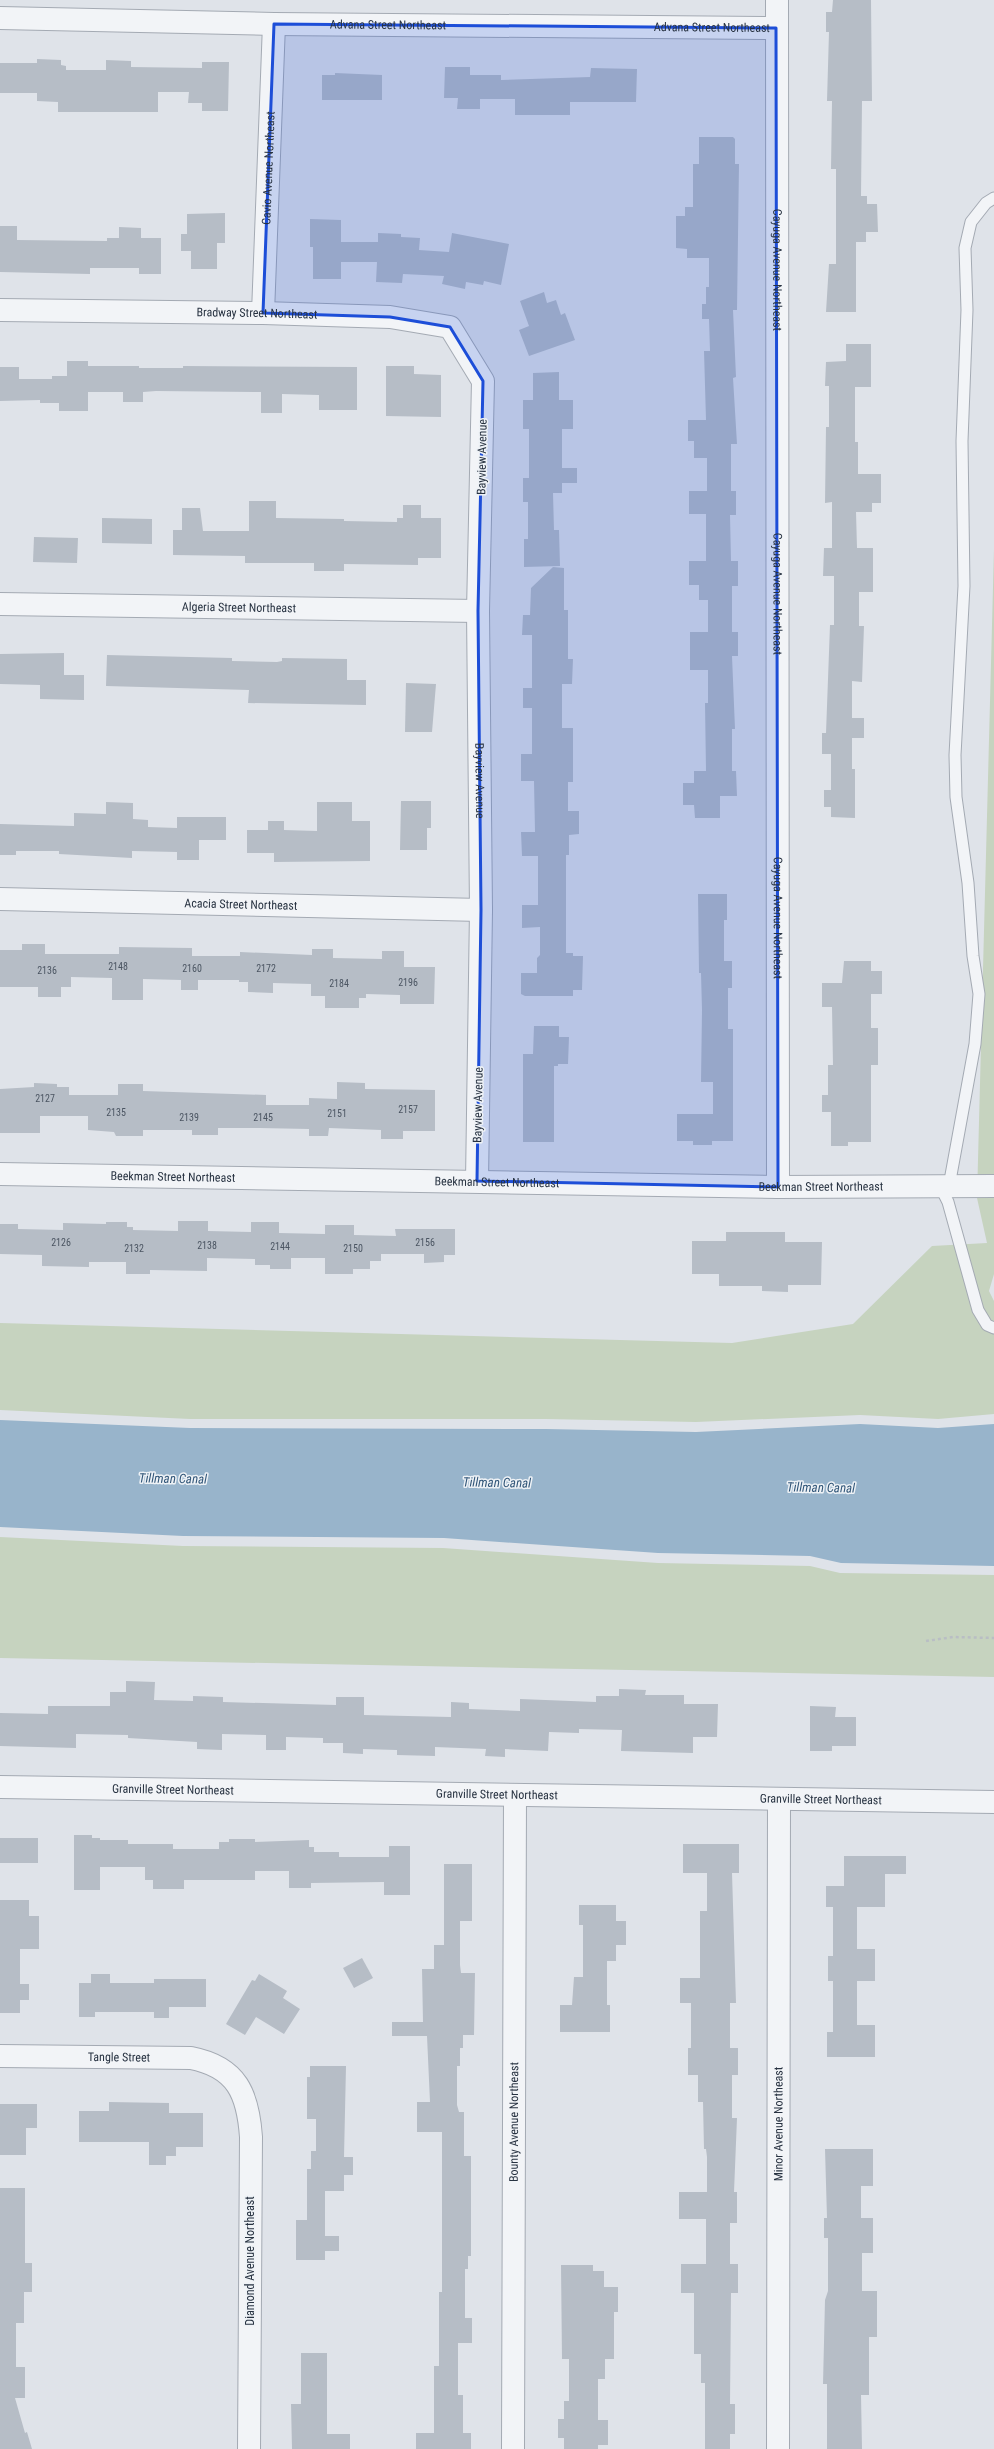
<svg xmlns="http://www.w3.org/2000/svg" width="994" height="2449" font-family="'Roboto Condensed',sans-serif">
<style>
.green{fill:#c6d3bf}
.water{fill:#98b4cb}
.building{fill:#b6bdc6}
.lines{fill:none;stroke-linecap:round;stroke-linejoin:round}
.service-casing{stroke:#a4aab3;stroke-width:13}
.minor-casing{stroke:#a4aab3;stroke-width:24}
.path{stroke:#b9bec4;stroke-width:2.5;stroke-dasharray:3 3;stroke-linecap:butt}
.service{stroke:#f2f4f7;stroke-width:11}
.minor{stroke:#f2f4f7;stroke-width:22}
.marked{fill:#1d4ed8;fill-opacity:0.2;stroke:#1d4ed8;stroke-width:3;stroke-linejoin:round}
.labels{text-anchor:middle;stroke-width:3;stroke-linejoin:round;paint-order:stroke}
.number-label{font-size:10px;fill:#4b5562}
.street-label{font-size:12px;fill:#273241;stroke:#eef2f6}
.water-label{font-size:13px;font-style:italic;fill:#2f5477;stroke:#eef2f6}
</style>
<rect width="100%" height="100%" fill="#dfe3e9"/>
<!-- green -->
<g class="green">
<polygon points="994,549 994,1274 989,1291 994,1301 994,1414 938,1419 860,1415 696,1422 546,1419 190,1419 0,1410 0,1323 732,1343 853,1324 932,1246 987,1243 977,1198"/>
<polygon points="0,1537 183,1546 443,1548 658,1563 810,1566 840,1573 994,1575 994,1677 0,1658"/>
</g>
<!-- water -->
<polygon class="water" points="0,1420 190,1428 546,1429 696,1432 860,1424 938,1428 994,1424 994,1566 841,1563 810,1556 658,1553 444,1538 183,1536 0,1527"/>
<!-- building -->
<g class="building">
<polygon points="833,0 871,0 872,101 862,101 861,196 867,196 867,204 877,204 878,232 866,232 866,242 856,242 856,312 826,312 829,264 836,264 836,169 831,169 832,101 827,101 829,32 826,32 826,12 832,12"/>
<polygon points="37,59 61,60 61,65 66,66 66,70 106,70 106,60 131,61 131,67 202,68 202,62 229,62 228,111 202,111 202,103 188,103 189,92 158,92 158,112 58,112 58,102 37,101 37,93 0,93 0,63 37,63"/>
<polygon points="445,67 470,67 470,75 501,75 501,80 590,77 591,68 637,69 636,102 570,102 570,115 515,115 515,99 480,99 480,109 457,109 458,98 444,98"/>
<polygon points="335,73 382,75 382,100 322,100 322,75 335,75"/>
<polygon points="699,137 733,137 735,139 735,164 739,164 737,310 733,310 736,377 733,378 737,444 731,444 731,491 736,491 736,515 730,515 731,561 738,561 738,586 732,586 732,632 738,632 738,656 732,656 735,729 732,729 732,771 736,771 737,796 720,796 720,818 695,818 694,805 683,805 683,783 694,783 694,771 706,771 705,703 708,703 708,670 690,670 690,632 708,632 708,600 699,600 699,585 689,585 689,561 706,561 706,514 689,514 689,491 707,491 707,458 694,458 694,441 688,441 688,420 706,420 704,351 710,351 709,319 702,319 702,304 706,304 706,287 709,287 709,258 687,258 687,249 676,248 676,216 685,216 685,207 693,207 693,164 699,164"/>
<polygon points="225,213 225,243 217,243 217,269 191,269 191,251 181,251 181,234 187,234 187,214"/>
<polygon points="310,219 341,220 341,242 378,242 378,233 401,234 401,237 420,238 419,250 449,252 452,233 509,244 501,285 484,281 483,285 466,282 465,289 442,284 444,276 403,274 402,283 376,282 377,262 341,262 341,279 313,279 313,247 310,247"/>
<polygon points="0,226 17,226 17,240 107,241 107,238 119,238 119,227 141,228 141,238 161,238 161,274 139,274 139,268 90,268 90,274 0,272"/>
<polygon points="544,292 547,303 556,300 561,315 565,313 575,340 529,356 519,330 529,326 520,301"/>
<polygon points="846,344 871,344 871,387 855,387 855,442 858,442 858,474 881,474 881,503 872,503 872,512 856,512 857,548 873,548 873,592 859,592 859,626 864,626 862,682 852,681 852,718 864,718 864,738 852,738 852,769 855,769 855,818 831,817 831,807 824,807 824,790 831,790 831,754 822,754 822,733 826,733 830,625 834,625 834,576 823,576 824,548 832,548 832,502 825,503 826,427 829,427 829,386 825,386 826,362 846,361"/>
<polygon points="67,361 88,361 88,366 139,366 139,368 183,368 183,366 357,367 357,410 319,410 319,395 282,394 282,413 261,413 261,392 254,392 156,391 143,392 143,402 123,402 123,392 88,392 88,411 59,411 59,403 40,403 40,400 0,401 0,367 19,367 19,379 52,379 52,376 67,376"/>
<polygon points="386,366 414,366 414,374 441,375 441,417 386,416"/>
<polygon points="559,372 559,400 573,400 573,429 562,429 562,468 577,468 577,483 562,483 562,493 553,493 554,530 559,530 560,566 524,567 524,539 528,539 528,502 523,502 523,478 529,478 529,429 523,429 523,400 533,400 533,373"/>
<polygon points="249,501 276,501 276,518 344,519 344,521 397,522 397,518 403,518 403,505 421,505 421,518 441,518 441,558 418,558 418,565 344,564 344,571 314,571 314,563 245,563 245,556 173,555 173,530 182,530 182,508 200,508 203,531 249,531"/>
<polygon points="102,518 152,519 152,544 102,543"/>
<polygon points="34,537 78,538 77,563 33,562"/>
<polygon points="553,567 564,568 564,610 568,610 568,659 573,659 572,684 562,684 562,728 573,728 573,782 568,782 568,811 579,811 579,834 569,835 569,855 566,855 566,953 573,953 573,956 583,956 582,990 573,990 573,996 525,996 521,994 521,973 537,973 537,958 540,955 540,927 522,928 522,905 538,905 538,856 522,856 521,832 535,832 534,781 521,781 521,754 532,754 532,708 523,708 523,688 532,688 532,635 522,635 523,615 530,615 531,588"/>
<polygon points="64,653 64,675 84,675 84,700 40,699 40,685 0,684 0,654"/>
<polygon points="107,655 232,658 232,661 277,662 282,661 282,658 347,659 347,680 366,680 366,705 248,703 249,690 106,686"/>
<polygon points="406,683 436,684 432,732 405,732"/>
<polygon points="401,801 431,801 431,828 427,828 427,850 400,850"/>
<polygon points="106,802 133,803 133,819 148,820 148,827 177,828 177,817 226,817 226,840 199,840 199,860 177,860 177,852 132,851 132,858 59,854 59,851 16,851 16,855 0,855 0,824 74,826 74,813 106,814"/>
<polygon points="317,802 352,802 352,821 370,821 370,861 274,862 274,853 247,853 247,830 268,830 268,821 284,821 284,830 317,831"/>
<polygon points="698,894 727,894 727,920 724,920 724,961 732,961 732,988 728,988 728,1029 733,1029 733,1141 712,1141 712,1145 693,1145 693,1141 677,1141 677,1114 713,1114 713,1082 701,1082 702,1010 701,973 699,973"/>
<polygon points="22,944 45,944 45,954 119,954 119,947 192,948 192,956 240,956 240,952 312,955 312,949 333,949 333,958 382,959 382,951 404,951 404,967 435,967 434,1004 400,1004 400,995 366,994 366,998 359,998 359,1008 325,1008 325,996 311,996 311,984 273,983 273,993 248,992 248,982 239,982 239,980 198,980 198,990 181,990 181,980 143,979 143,1000 112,1000 112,978 71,977 71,987 61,987 61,997 38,997 38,987 0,987 0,950 22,950"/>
<polygon points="844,961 871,961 871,971 882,971 882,994 871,994 871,1028 878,1028 878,1065 871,1065 871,1142 848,1142 848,1146 831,1146 831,1112 822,1112 822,1095 828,1095 828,1065 833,1065 832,1007 822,1007 822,983 842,983"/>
<polygon points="534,1026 559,1026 559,1037 569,1037 568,1064 558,1064 558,1066 554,1066 554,1142 523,1142 523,1054 533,1054"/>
<polygon points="337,1082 365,1083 365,1089 435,1090 435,1131 403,1131 403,1139 381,1139 381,1130 329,1128 328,1136 309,1136 309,1129 259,1128 218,1128 218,1135 192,1135 192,1130 143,1130 143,1136 116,1136 114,1132 88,1130 88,1116 40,1116 40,1133 0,1133 0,1089 34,1087 34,1083 57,1084 57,1087 69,1087 69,1095 118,1095 118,1084 143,1084 143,1091 266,1095 266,1105 309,1105 309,1098 337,1099"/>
<polygon points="178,1221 208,1221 208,1231 251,1232 251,1222 279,1222 279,1233 325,1234 325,1225 354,1225 354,1235 396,1236 395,1229 455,1229 455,1255 444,1255 444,1262 424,1263 424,1254 381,1254 381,1261 370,1261 370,1269 353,1269 353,1274 325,1274 325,1258 291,1258 291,1269 270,1269 270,1265 255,1265 255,1259 207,1258 207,1271 150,1270 150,1274 126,1274 126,1262 89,1262 89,1267 42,1266 42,1255 0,1254 0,1224 18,1224 18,1229 63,1230 63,1223 106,1224 106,1222 127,1222 127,1227 133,1227 133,1230 178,1231"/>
<polygon points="726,1232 785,1232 785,1242 822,1242 821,1285 788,1285 788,1292 762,1291 762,1286 719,1286 719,1274 692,1274 692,1241 726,1241"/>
<polygon points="126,1681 155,1682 154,1700 193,1701 193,1696 223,1697 223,1702 336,1705 336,1697 364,1697 364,1715 451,1717 451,1702 469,1703 469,1709 520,1711 520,1699 596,1702 596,1696 619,1696 619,1689 646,1690 645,1695 684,1695 684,1704 718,1704 717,1737 693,1737 693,1753 621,1751 622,1730 579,1729 579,1733 549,1732 548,1751 505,1749 505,1757 485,1756 486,1749 435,1747 435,1756 397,1755 397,1750 363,1749 363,1754 343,1753 343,1743 323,1743 323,1738 286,1737 286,1750 266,1750 266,1735 222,1734 222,1750 197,1749 197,1742 128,1738 128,1735 76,1734 76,1748 0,1746 0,1713 48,1714 48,1706 110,1706 110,1692 126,1692"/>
<polygon points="810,1706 836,1707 835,1717 856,1717 856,1746 832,1746 832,1751 810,1751"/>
<polygon points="74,1835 92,1835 92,1838 100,1838 100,1840 128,1840 128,1844 173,1844 173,1849 219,1849 219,1842 229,1842 229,1839 255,1839 255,1842 309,1840 309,1847 314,1847 314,1852 339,1852 339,1857 389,1857 389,1846 410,1846 410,1895 384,1895 384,1882 311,1883 311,1888 289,1888 289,1871 255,1871 255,1880 184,1880 184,1889 153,1889 153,1880 145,1880 145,1867 100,1867 100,1890 74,1890"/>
<rect x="0" y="1838" width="38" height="25"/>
<polygon points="683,1844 739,1844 739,1873 732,1873 736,2003 730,2003 730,2048 738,2048 738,2075 732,2075 732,2118 737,2118 734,2192 737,2192 737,2223 730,2223 730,2264 738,2264 738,2293 731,2293 730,2404 735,2404 735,2434 730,2434 730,2449 705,2449 705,2383 701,2383 701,2354 694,2354 694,2293 681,2293 681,2264 706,2264 706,2219 679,2219 679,2192 707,2192 707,2157 706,2149 704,2149 703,2102 698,2102 698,2075 688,2075 688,2048 691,2048 691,2003 680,2003 680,1978 700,1978 700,1911 707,1911 707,1873 683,1873"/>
<polygon points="844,1856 906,1856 906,1874 885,1874 885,1907 857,1907 857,1949 875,1949 875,1981 857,1981 857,2025 875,2025 875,2057 827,2057 827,2032 833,2032 833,1981 828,1981 828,1956 833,1956 833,1907 826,1907 826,1886 844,1886"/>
<polygon points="444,1864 472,1864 472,1921 460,1921 460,1965 461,1973 475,1973 474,2035 463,2035 463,2048 460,2048 460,2066 457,2066 457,2105 459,2112 464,2112 464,2156 471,2156 471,2256 468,2256 468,2269 465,2269 465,2318 472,2318 472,2343 458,2343 458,2395 463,2395 463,2433 471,2433 471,2449 416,2449 416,2433 434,2433 434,2366 439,2366 439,2292 442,2292 442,2132 417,2132 417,2102 430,2102 427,2036 392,2036 392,2022 423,2022 422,1969 434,1969 434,1945 444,1945"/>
<polygon points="0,1900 29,1900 29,1916 39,1916 39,1949 20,1949 20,1984 29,1984 29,2000 20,2000 20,2013 0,2013"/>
<polygon points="579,1905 616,1905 616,1921 626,1921 626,1945 616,1945 616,1961 607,1961 607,2005 610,2005 610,2032 560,2032 560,2005 572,2005 574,1977 583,1977 583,1925 579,1925"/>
<polygon points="362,1958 373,1978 354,1988 343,1968"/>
<polygon points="91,1974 110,1974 110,1983 154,1983 154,1979 206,1979 206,2007 169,2007 169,2018 154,2018 154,2012 95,2012 95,2017 79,2017 79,1983 91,1983"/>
<polygon points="259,1974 287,1991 283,1998 300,2009 284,2034 256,2017 245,2035 226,2024 252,1980 255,1981"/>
<polygon points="310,2066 346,2066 344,2157 353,2157 353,2175 344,2175 344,2191 325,2191 325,2236 339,2236 339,2251 325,2251 325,2260 296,2260 296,2220 307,2220 307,2169 311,2169 311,2151 316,2151 316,2119 307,2119 307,2077 310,2077"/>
<polygon points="109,2102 169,2103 169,2113 203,2113 203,2147 176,2147 176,2156 166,2156 166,2165 149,2165 149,2142 79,2142 79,2111 109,2111"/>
<polygon points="0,2104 37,2104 37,2128 26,2128 26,2155 0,2155"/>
<polygon points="825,2149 873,2149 873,2186 861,2186 861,2218 873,2218 873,2253 862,2253 862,2291 877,2291 877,2337 869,2337 869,2395 861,2395 862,2449 827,2449 827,2384 823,2384 825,2300 828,2291 828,2238 824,2238 824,2218 827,2218"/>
<polygon points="0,2188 25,2188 25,2263 32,2263 32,2292 24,2292 24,2323 16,2323 16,2367 25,2367 25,2398 15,2398 25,2433 27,2432 32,2449 0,2449"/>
<polygon points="561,2265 593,2265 593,2271 604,2271 604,2287 618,2287 618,2312 614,2312 614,2359 605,2359 605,2379 598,2379 598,2420 608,2420 608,2445 598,2445 598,2449 564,2449 564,2438 558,2438 558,2419 564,2419 564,2401 569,2401 569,2359 562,2359"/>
<polygon points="301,2353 327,2353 327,2434 350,2434 350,2449 292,2449 291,2404 301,2404"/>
</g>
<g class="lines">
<!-- service casing -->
<g class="service-casing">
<g id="service">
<polyline points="940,1186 948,1202 978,1310 987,1325 994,1328"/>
<polyline points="949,1186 975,1044 979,994 973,956 968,883 956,797 955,755 964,586 962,441 967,310 965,248 971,222 986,203 994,198"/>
</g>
</g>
<!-- minor casing -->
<g class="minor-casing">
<g id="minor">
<path id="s1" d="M 777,0 L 778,1187"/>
<path id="s2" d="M 0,18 L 274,24 L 776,28"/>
<path id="s3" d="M 0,310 L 263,313 L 390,317 L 450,327 L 483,381 L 478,611 L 481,910 L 477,1181"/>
<path id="s4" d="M 263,313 L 274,24"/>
<path id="s5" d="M 0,604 L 478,611"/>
<path id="s6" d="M 0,899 L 481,910"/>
<path id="s7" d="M 0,1174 L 778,1187 L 994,1186"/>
<path id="s8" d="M 0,1787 L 994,1802"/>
<path id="s9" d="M 0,2056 L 191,2058 C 237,2067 248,2094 251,2137 L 249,2449"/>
<path id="s10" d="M 513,2449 L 515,1796"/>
<path id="s11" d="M 778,2449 L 779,1799"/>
</g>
</g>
<!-- path -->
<polyline class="path" points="926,1641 953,1637 994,1638"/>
<!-- service -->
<use href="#service" class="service"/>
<!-- minor -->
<use href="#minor" class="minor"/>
</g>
<!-- marked area -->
<path class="marked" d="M 274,24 L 776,28 L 778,1187 L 477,1181 L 481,910 L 478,611 L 483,381 L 450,327 L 390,317 L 263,313 Z"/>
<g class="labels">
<!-- number labels -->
<g class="number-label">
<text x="118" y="970">2148</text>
<text x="192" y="972">2160</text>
<text x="266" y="972">2172</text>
<text x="47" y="974">2136</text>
<text x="408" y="986">2196</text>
<text x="339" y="987">2184</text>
<text x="45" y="1102">2127</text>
<text x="408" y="1113">2157</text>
<text x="116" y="1116">2135</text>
<text x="337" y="1117">2151</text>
<text x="189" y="1121">2139</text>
<text x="263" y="1121">2145</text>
<text x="61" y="1246">2126</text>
<text x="425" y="1246">2156</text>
<text x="207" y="1249">2138</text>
<text x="280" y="1250">2144</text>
<text x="134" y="1252">2132</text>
<text x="353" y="1252">2150</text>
</g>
<!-- street labels -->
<g class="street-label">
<text dy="4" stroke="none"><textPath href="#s2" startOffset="388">Advana Street Northeast</textPath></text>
<text dy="4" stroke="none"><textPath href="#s2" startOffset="712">Advana Street Northeast</textPath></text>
<text dy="4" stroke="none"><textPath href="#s4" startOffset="145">Cavio Avenue Northeast</textPath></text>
<text dy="4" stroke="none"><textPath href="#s1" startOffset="270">Cayuga Avenue Northeast</textPath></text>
<text dy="4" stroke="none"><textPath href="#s3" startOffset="257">Bradway Street Northeast</textPath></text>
<text transform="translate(482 457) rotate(-89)" y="4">Bayview Avenue</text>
<text dy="4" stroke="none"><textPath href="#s1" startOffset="594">Cayuga Avenue Northeast</textPath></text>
<text dy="4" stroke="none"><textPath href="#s5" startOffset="239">Algeria Street Northeast</textPath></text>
<text dy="4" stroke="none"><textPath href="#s3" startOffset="914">Bayview Avenue</textPath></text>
<text dy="4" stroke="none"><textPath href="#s6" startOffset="241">Acacia Street Northeast</textPath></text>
<text dy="4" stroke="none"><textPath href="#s1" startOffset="918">Cayuga Avenue Northeast</textPath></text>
<text transform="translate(478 1105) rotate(-89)" y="4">Bayview Avenue</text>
<text dy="4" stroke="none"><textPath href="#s7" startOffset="173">Beekman Street Northeast</textPath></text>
<text dy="4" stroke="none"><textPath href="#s7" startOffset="497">Beekman Street Northeast</textPath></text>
<text dy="4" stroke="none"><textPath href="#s7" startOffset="821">Beekman Street Northeast</textPath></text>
<text dy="4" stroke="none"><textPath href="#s8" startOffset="173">Granville Street Northeast</textPath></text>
<text dy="4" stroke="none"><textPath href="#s8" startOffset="497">Granville Street Northeast</textPath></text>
<text dy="4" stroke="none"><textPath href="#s8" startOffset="821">Granville Street Northeast</textPath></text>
<text dy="4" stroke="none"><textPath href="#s9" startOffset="119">Tangle Street</textPath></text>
<text dy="4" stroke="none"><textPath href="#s10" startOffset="327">Bounty Avenue Northeast</textPath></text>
<text dy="4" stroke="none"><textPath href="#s11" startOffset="325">Minor Avenue Northeast</textPath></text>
<text transform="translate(250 2261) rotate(-90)" y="4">Diamond Avenue Northeast</text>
</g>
<!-- water labels -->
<g class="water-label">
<text transform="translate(173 1478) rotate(1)" y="5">Tillman Canal</text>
<text transform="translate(497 1482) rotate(1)" y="5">Tillman Canal</text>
<text transform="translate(821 1487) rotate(1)" y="5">Tillman Canal</text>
</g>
</g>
</svg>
